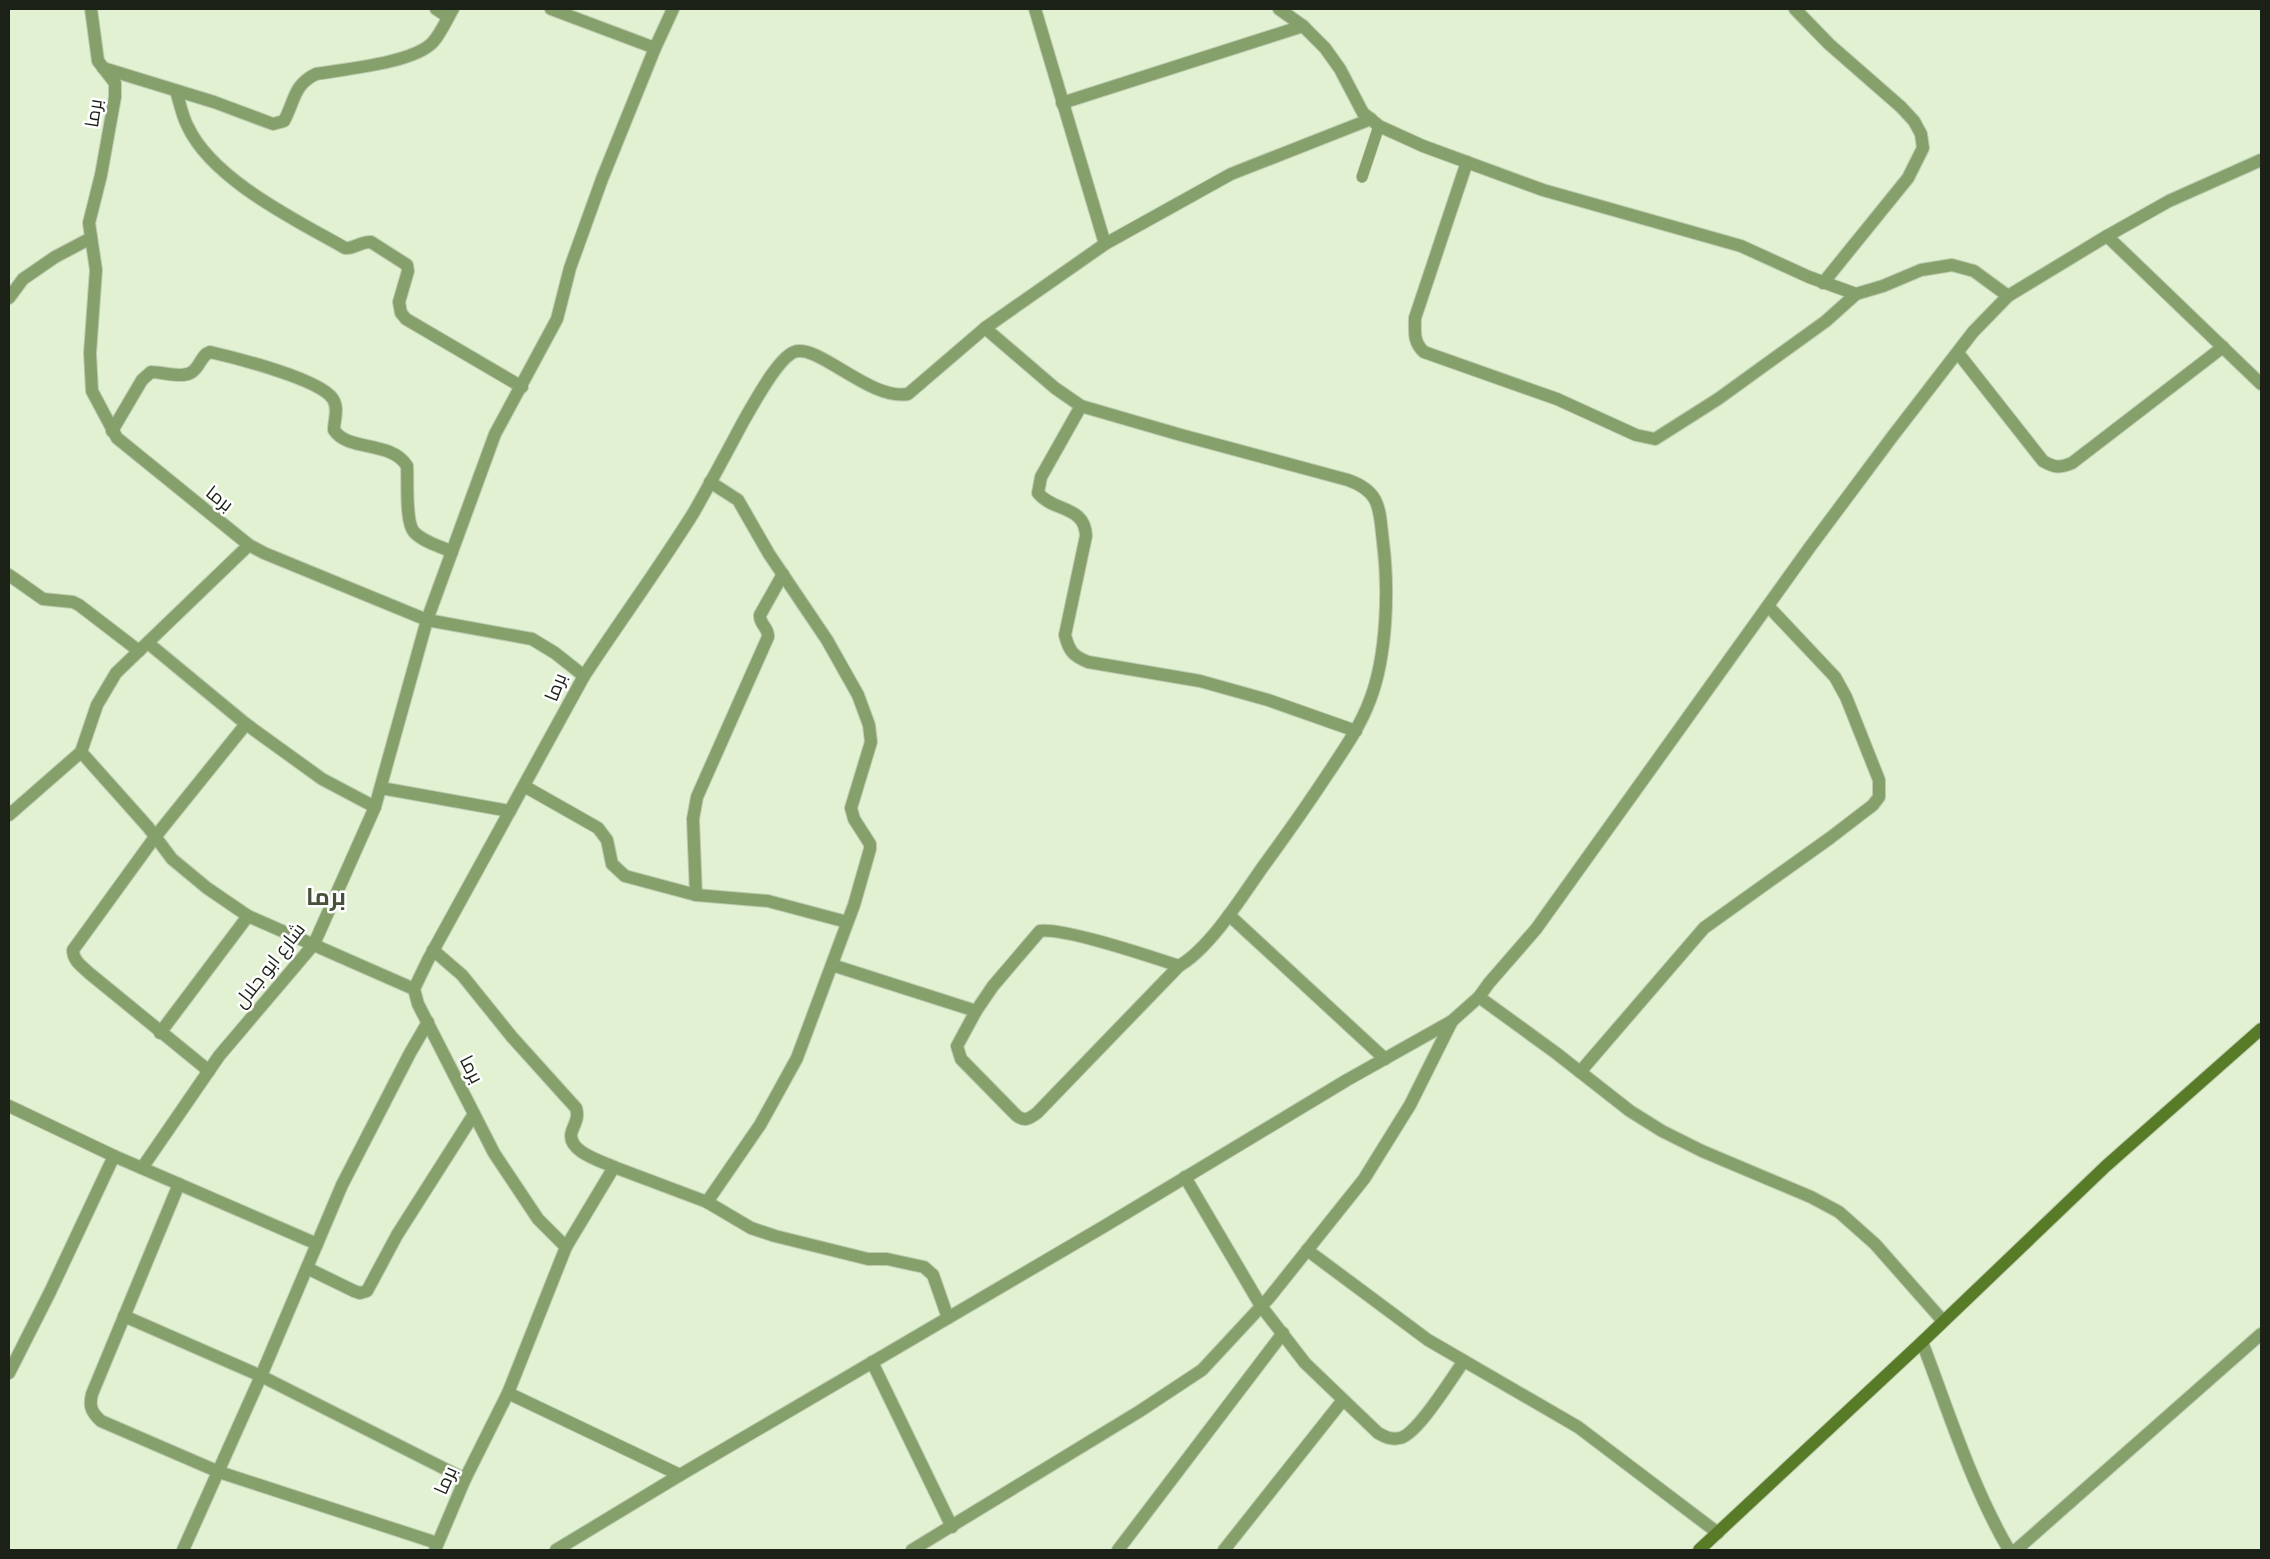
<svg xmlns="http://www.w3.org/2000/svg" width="2270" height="1559" font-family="'Titillium Web',Cairo,sans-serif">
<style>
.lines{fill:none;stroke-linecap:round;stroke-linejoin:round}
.lane-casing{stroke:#bdccb0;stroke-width:12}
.street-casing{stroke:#bdccb0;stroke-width:14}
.secondary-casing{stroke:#bdccb0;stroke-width:14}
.lane{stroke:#86a06c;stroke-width:11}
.street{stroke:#86a06c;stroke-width:12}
.secondary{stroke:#577b27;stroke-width:12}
.labels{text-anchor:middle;stroke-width:5;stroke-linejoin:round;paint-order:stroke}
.street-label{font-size:19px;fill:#1b2116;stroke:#fff}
.district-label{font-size:24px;font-weight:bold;fill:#455239;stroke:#fff}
</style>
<rect width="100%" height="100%" fill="#e1f1d2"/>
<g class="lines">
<!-- lane casing -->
<g class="lane-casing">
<polyline id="lane" points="1362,177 1379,126"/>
</g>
<!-- street casing -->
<g class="street-casing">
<g id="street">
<polyline points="91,9 98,61 115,83 115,97 101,175 89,223 96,270 90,353 92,391 117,438 249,545 264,553 427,620 532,639 555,653 584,676 428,960 414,989 418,1004 494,1153 538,1219 566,1247 508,1393 465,1479 435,1550"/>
<polyline points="436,9 448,17"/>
<polyline points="1035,9 1105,244"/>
<polyline points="1279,9 1303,26 1325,48 1340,69 1363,113 1379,126 1423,146 1543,190 1741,246 1809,277 1856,294 1883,286 1921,270 1952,265 1974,271 2008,296"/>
<polyline points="1795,9 1829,44 1901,107 1914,121 1921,134 1923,148 1908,178 1823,283"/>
<polyline points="655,48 673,9"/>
<path d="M 103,68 L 214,102 L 273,124 L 284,121 C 295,101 293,85 316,74 C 345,69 414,63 433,42 C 441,33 447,19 453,9"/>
<path d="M 176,91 C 180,103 182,116 188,127 C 213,180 296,220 345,248 C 355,249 361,241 371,242 L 407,265 L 408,271 L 399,302 L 401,313 L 406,319 L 522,387"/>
<polyline points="1062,103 1303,26"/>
<path d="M 1467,162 L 1415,318 C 1415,332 1413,342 1424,352 L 1557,399 L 1636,435 L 1655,439 L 1718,399 L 1826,321 L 1856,294"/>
<polyline points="2107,236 2261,384"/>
<polyline points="9,298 23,279 55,257 91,238"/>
<path d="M 1958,353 L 2043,461 C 2055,468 2060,468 2072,463 L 2223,347"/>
<path d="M 1081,406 L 1041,477 L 1038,493 C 1053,512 1085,505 1086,536 L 1065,635 C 1069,651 1073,656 1088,662 L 1200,681 L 1268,700 L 1356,731"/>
<path d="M 112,431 L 142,380 L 151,372 C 163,372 182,379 192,372 C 200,367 201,355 210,352 C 236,358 320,379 333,399 C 339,409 334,420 334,430 C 348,452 391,440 407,466 C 408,481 405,522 414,532 C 423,542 440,546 452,552"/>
<polyline points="249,545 116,673 97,705 81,752 148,827 172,859 207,888 248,916 414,989"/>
<polyline points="9,575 43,599 73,602 79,605 139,651"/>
<polyline points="148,643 246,724 322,779 375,807"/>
<path d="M 584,676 C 620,621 659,568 694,512 C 711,482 727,452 743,422 C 753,405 777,359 794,352 C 818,343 870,401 908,394 L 985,328 L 1105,244 L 1231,174 L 1371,119"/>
<polyline points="524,786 598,828 607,840 612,864 625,876 696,895 768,901 847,922"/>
<polyline points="381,788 510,811"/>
<polyline points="9,815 81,752"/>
<path d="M 696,895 L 693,819 L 697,797 L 768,637 C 769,628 759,624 760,615 L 783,574"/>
<polyline points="1229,915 1385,1059"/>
<path d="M 433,950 L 462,975 L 512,1037 L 576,1108 C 579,1117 575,1123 572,1131 C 565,1151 601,1161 614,1167 L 566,1247"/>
<path d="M 832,965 L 976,1011 L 993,986 L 1040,931 C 1063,927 1152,957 1179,966 C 1210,948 1241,898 1262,868 C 1284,838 1306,807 1327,775 C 1343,751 1360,727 1370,700 C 1387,656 1389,589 1383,542 C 1379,510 1382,492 1348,480 L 1181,435 L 1081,406 L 1055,388 L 985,328"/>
<polyline points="1479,997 1556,1053 1630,1111 1662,1131 1702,1151 1811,1197 1839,1212 1875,1244 1943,1321"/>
<path d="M 976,1011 L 957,1046 L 961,1059 L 1016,1115 C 1024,1122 1029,1119 1037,1113 L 1179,966"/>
<polyline points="160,1033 248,916"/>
<path d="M 209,1071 L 89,973 C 82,966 73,961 73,950 L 155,837 L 246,724"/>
<polyline points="1580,1072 1704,928 1830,838 1873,805 1879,797 1879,780 1846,697 1835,677 1768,606"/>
<polyline points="9,1106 114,1156 317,1244"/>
<polyline points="614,1167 707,1202 751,1228 775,1236 868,1259 887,1259 924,1267 933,1275 948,1318"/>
<polyline points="142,1168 219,1056 314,944 375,807 427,620 495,434 557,319 570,268 602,179 655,48 551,9"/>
<path d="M 1185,1177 L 1261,1306 L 1305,1363 L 1378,1433 C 1385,1437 1391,1440 1400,1438 C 1418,1434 1452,1377 1464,1361"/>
<path d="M 179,1184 L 92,1394 C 89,1406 91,1412 101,1421 L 219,1472 L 437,1543"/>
<polyline points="707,1202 760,1125 797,1058 854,905 870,849 870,844 854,819 851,808 871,742 869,725 858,695 827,640 769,554 738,500 710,482"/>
<polyline points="1307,1250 1428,1340 1578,1427 1718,1533"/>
<polyline points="307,1268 354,1291 360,1293 367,1291 397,1235 474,1114"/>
<polyline points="124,1316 261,1376 465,1479"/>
<path d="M 1922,1342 C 1949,1412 1971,1485 2009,1550"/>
<polyline points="872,1362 952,1527"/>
<polyline points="9,1373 50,1292 114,1156"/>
<polyline points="508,1393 680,1475"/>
<polyline points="183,1550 261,1376 342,1185 410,1053 428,1022"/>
<polyline points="556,1550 680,1475 1103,1227 1347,1080 1452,1021 1479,997 1489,983 1536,929 1810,547 1892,437 1973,332 2008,296 2107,236 2169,201 2261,160"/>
<polyline points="912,1550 1140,1411 1202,1370 1269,1298 1364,1179 1410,1105 1452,1021"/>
<polyline points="1118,1550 1283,1333"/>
<polyline points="1224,1550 1343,1400"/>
<polyline points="2016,1550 2261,1334"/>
</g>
</g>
<!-- secondary casing -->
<g class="secondary-casing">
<polyline id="secondary" points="1699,1550 1922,1342 2106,1166 2261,1029"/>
</g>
<!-- lane -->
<use href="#lane" class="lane"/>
<!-- street -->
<use href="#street" class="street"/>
<!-- secondary -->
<use href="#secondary" class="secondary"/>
</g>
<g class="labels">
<!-- street labels -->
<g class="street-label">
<text transform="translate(93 113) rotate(-81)" y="7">برما</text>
<text transform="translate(220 498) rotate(38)" y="7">برما</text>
<text transform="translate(555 687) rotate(-68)" y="7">برما</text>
<text transform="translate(269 965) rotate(-52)" y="7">شارع ابو جلال</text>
<text transform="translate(472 1069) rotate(63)" y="7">برما</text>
<text transform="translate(445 1480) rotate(-66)" y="7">برما</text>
</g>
<!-- district labels -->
<g class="district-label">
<text x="326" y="905">برما</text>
</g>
</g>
<!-- border -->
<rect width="2270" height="1559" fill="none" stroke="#1b2116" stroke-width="20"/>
</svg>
